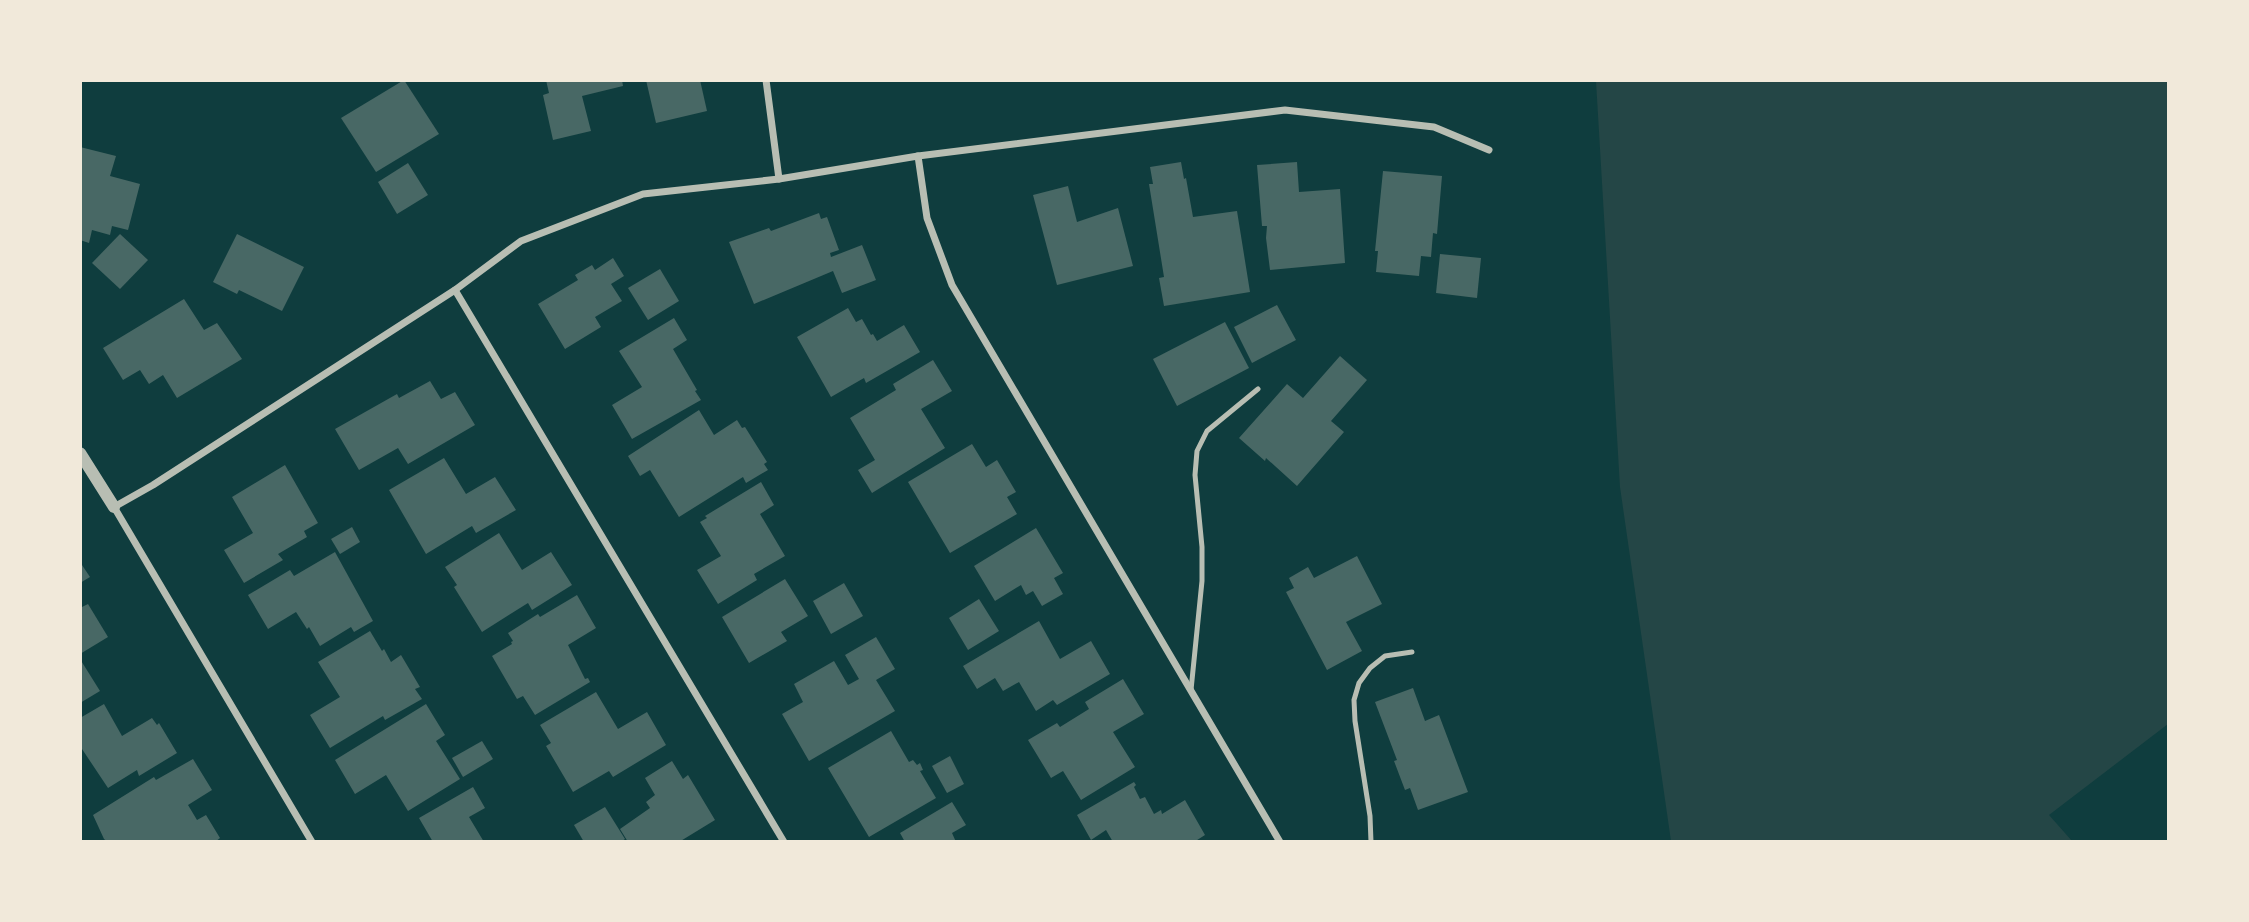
<svg xmlns="http://www.w3.org/2000/svg" width="2249" height="922" font-family="'Public Sans',sans-serif">
<style>
.green{fill:#244646}
.building{fill:#486865}
.lines{fill:none;stroke-linecap:round;stroke-linejoin:round}
.service{stroke:#b8beb3;stroke-width:5}
.minor{stroke:#b8beb3;stroke-width:7}
.tertiary{stroke:#b8beb3;stroke-width:12}
</style>
<rect width="100%" height="100%" fill="#0f3d3e"/>
<!-- green -->
<polygon class="green" points="1596,81 2168,81 2168,724 2049,815 2072,841 1671,841 1620,487"/>
<!-- building -->
<g class="building">
<polygon points="404,80 439,134 376,172 341,118"/>
<polygon points="546,80 622,80 623,86 582,96 591,131 553,140 543,95 549,93"/>
<polygon points="646,80 700,80 707,111 656,123"/>
<polygon points="80,147 116,156 110,176 140,184 128,230 112,226 110,235 92,230 89,243 80,240"/>
<polygon points="1181,162 1184,179 1186,178 1193,217 1237,211 1250,292 1164,306 1159,278 1164,277 1149,184 1153,184 1150,167"/>
<polygon points="1297,162 1299,192 1340,189 1345,263 1270,270 1266,238 1267,226 1262,226 1257,165"/>
<polygon points="408,163 428,195 397,214 378,182"/>
<polygon points="1383,171 1442,176 1437,234 1433,233 1431,257 1421,256 1419,276 1376,272 1378,251 1375,251"/>
<polygon points="1068,186 1077,222 1118,208 1133,266 1057,285 1033,195"/>
<polygon points="819,213 821,219 827,217 839,250 830,253 831,257 862,245 876,280 842,293 833,271 754,304 729,242 769,228 771,231"/>
<polygon points="120,234 148,260 120,289 92,263"/>
<polygon points="237,234 304,267 282,311 239,290 237,294 213,282"/>
<polygon points="1440,254 1481,258 1477,298 1436,293"/>
<polygon points="613,258 624,276 611,284 622,301 595,317 601,327 565,349 538,304 578,280 575,275 592,265 595,270"/>
<polygon points="660,269 679,301 648,320 628,288"/>
<polygon points="184,299 204,330 217,323 242,359 177,398 163,375 149,384 140,370 123,380 103,348"/>
<polygon points="1277,305 1296,340 1252,363 1234,327"/>
<polygon points="848,308 856,322 862,319 871,335 873,334 877,341 904,325 920,352 866,383 864,378 831,397 797,337"/>
<polygon points="674,318 687,340 673,349 697,390 695,391 701,400 632,439 612,405 642,387 619,351"/>
<polygon points="1225,322 1249,368 1177,406 1153,359"/>
<polygon points="1340,356 1367,380 1331,421 1344,432 1297,486 1266,458 1265,461 1239,438 1287,384 1303,398"/>
<polygon points="933,360 952,391 921,409 945,448 872,493 858,470 875,460 850,418 896,390 893,384"/>
<polygon points="430,381 441,399 455,392 475,425 408,464 398,448 359,470 335,429 397,394 399,398"/>
<polygon points="699,410 714,435 737,420 742,428 745,427 767,462 764,464 768,470 746,483 743,477 679,517 650,470 640,476 628,456"/>
<polygon points="972,444 986,467 997,460 1016,492 1007,497 1017,514 950,553 908,482"/>
<polygon points="444,458 466,494 495,477 516,510 476,533 472,526 426,554 389,490"/>
<polygon points="285,465 318,523 304,531 307,537 278,554 283,560 244,583 224,550 253,533 232,497"/>
<polygon points="761,482 774,505 760,514 785,556 754,574 757,580 718,604 697,570 721,556 700,522 707,518 705,516"/>
<polygon points="352,527 360,542 340,554 331,539"/>
<polygon points="1036,528 1063,573 1054,578 1063,594 1042,606 1033,591 1026,595 1021,585 995,601 974,566"/>
<polygon points="499,533 522,570 551,552 572,585 532,610 528,603 482,632 454,587 457,585 445,567"/>
<polygon points="335,552 373,621 354,632 351,627 320,646 309,627 307,629 296,612 268,629 248,595 290,570 294,576"/>
<polygon points="1357,556 1382,604 1346,622 1362,651 1327,670 1286,592 1294,588 1289,578 1308,567 1314,578"/>
<polygon points="80,562 90,577 80,583"/>
<polygon points="785,579 808,616 781,632 787,641 749,663 722,617"/>
<polygon points="844,583 863,616 831,634 813,601"/>
<polygon points="577,595 596,628 568,645 585,679 588,678 590,682 535,715 523,696 517,699 492,656 512,644 511,642 513,641 508,633 538,614 540,617"/>
<polygon points="979,599 999,631 968,650 949,618"/>
<polygon points="88,604 108,637 80,654 80,608"/>
<polygon points="1039,621 1060,659 1091,641 1110,674 1057,705 1053,700 1036,711 1019,682 1003,691 995,678 977,689 963,666"/>
<polygon points="370,631 382,651 384,649 391,662 401,655 420,687 415,689 422,699 385,720 383,716 330,748 310,715 340,697 318,662"/>
<polygon points="876,637 895,669 876,680 895,711 809,761 782,714 803,702 794,684 834,661 848,685 859,679 845,655"/>
<polygon points="80,659 100,691 80,703"/>
<polygon points="1123,679 1144,714 1113,732 1135,767 1081,800 1063,771 1051,778 1028,740 1057,723 1060,727 1089,709 1085,702"/>
<polygon points="1413,688 1425,721 1439,715 1468,792 1418,810 1410,788 1405,790 1394,761 1397,760 1375,702"/>
<polygon points="596,692 618,729 647,712 666,745 613,777 609,771 573,792 546,746 551,743 540,725"/>
<polygon points="104,704 122,736 152,718 157,725 159,723 177,753 139,776 137,770 108,788 80,746 80,718"/>
<polygon points="426,704 445,735 436,741 460,779 408,811 386,775 355,794 335,760"/>
<polygon points="891,731 909,762 913,760 917,765 920,763 923,770 920,771 936,798 869,837 828,768"/>
<polygon points="482,741 493,759 463,777 452,758"/>
<polygon points="950,756 964,784 947,793 932,766"/>
<polygon points="193,759 212,790 188,805 197,820 206,815 220,838 215,842 108,842 104,839 93,815 154,777 156,780"/>
<polygon points="672,761 683,779 688,775 715,820 679,842 628,842 620,829 650,808 646,802 655,795 645,778"/>
<polygon points="1134,782 1136,785 1134,787 1140,799 1145,797 1154,814 1161,810 1162,814 1185,800 1205,835 1194,842 1113,842 1106,830 1091,840 1077,815"/>
<polygon points="473,787 485,808 469,817 484,842 433,842 419,818"/>
<polygon points="952,802 966,825 952,833 956,842 905,842 900,833"/>
<polygon points="605,807 625,839 621,842 584,842 574,825"/>
</g>
<g class="lines">
<!-- service -->
<g class="service">
<polyline points="1191,690 1202,581 1202,547 1195,475 1197,451 1207,431 1258,389"/>
<polyline points="1371,842 1370,816 1355,721 1354,700 1359,683 1370,668 1385,656 1412,652"/>
</g>
<!-- minor -->
<g class="minor">
<polyline points="766,80 779,179"/>
<polyline points="918,156 927,218 952,285 1280,842"/>
<polyline points="455,290 784,842"/>
<polyline points="312,842 114,507 153,485 455,290 521,241 643,194 779,179 918,156 1285,110 1434,127 1489,150"/>
</g>
<!-- tertiary -->
<polyline class="tertiary" points="80,453 114,507"/>
</g>
<!-- border -->
<rect width="2249" height="922" fill="none" stroke="#f1e9da" stroke-width="164"/>
</svg>
